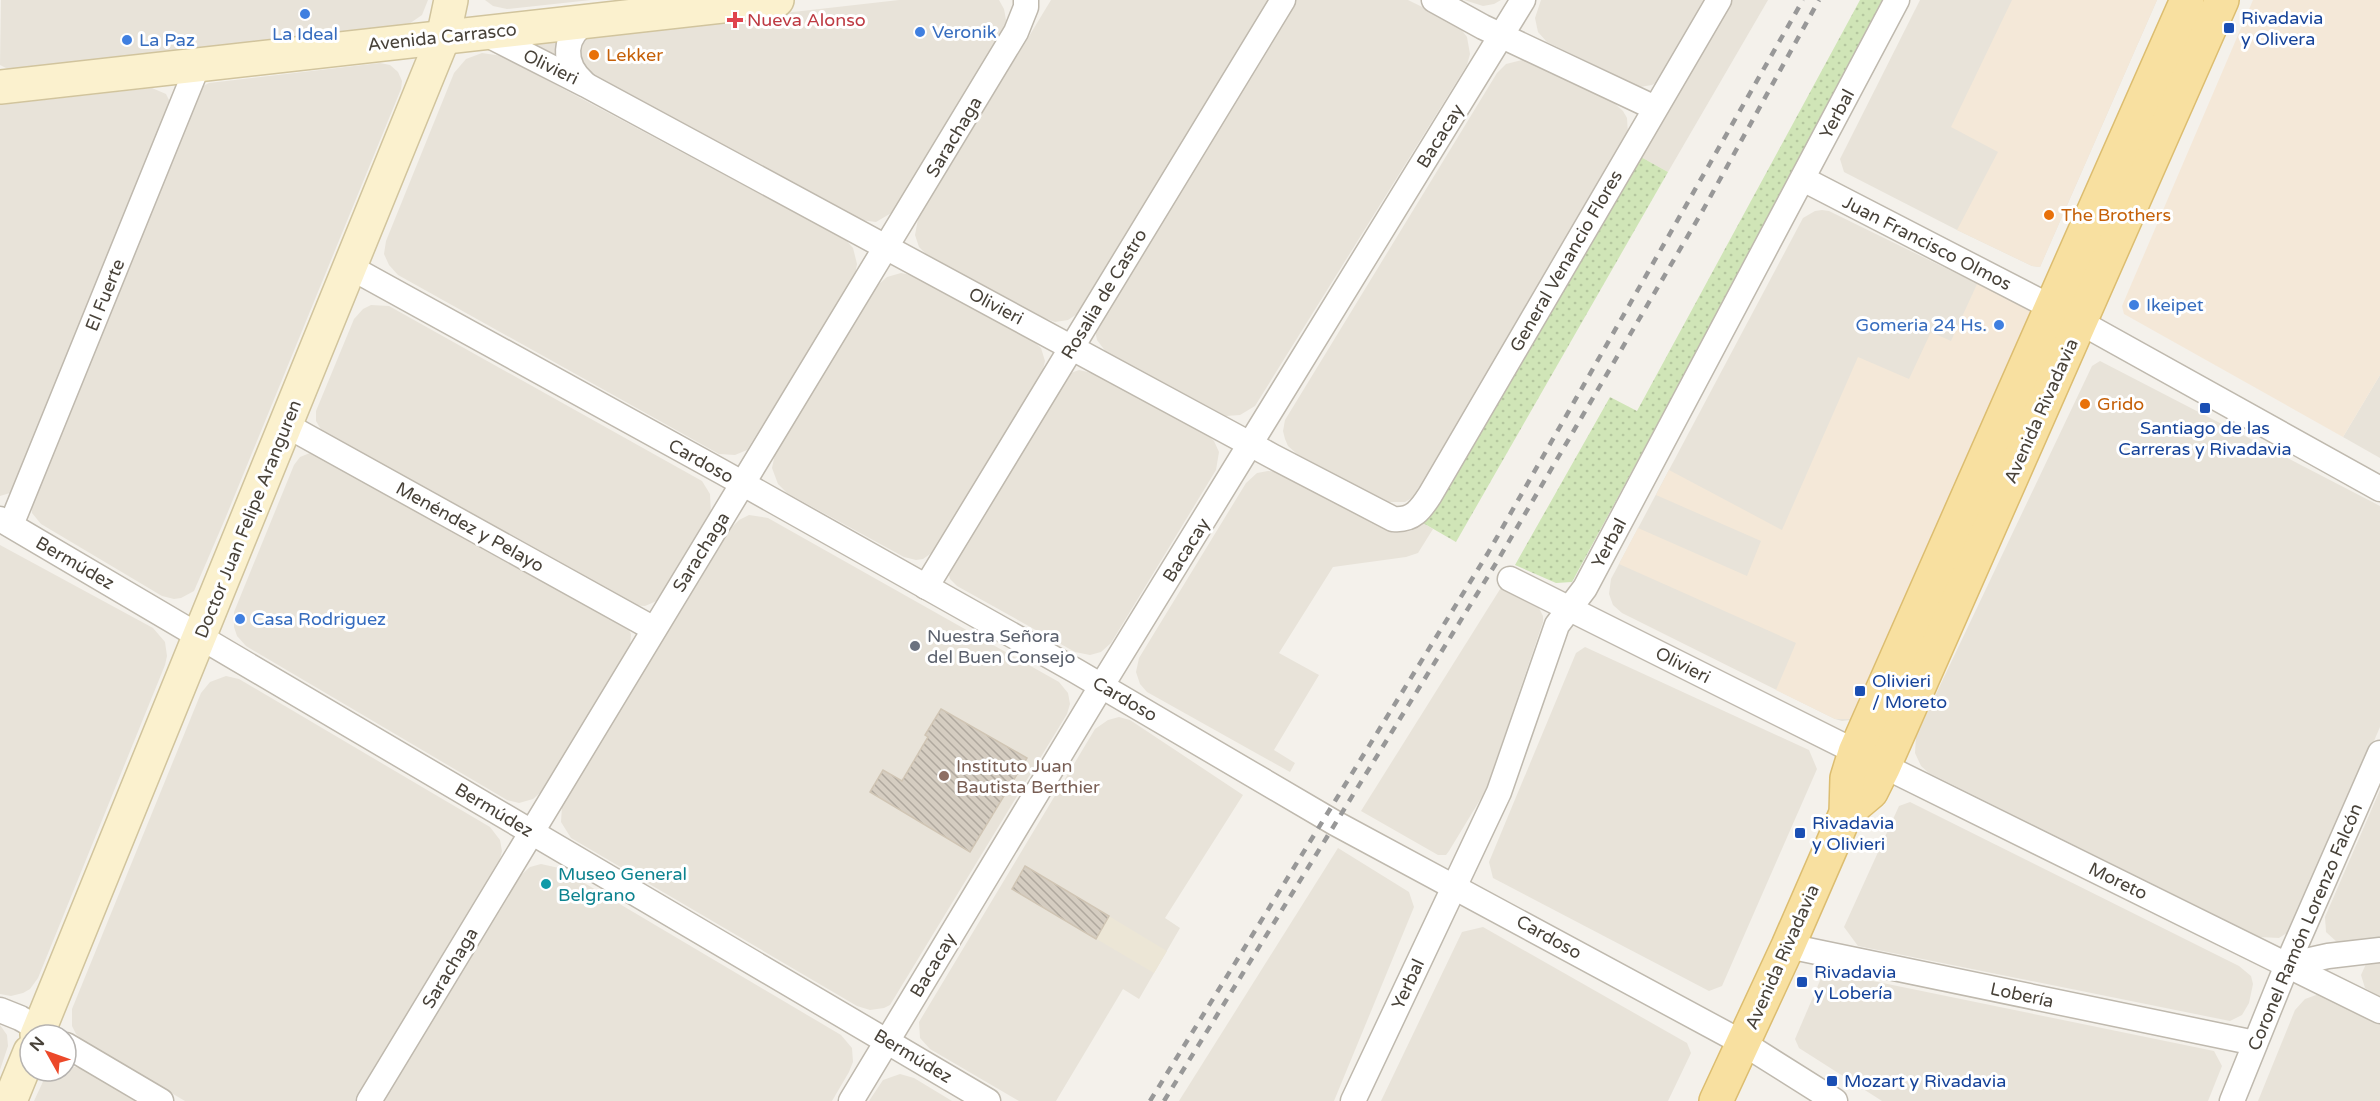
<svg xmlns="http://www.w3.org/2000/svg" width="2380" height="1101" font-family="'Varela Round',sans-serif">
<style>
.residential{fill:#e8e3d9}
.commercial{fill:#f4e8d8}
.education{fill:#ece6d6}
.park{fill:url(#park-dots)}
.building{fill:url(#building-back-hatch);stroke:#d0c5b4;stroke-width:1.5}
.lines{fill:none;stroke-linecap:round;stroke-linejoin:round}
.street-casing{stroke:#bfb9ae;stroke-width:27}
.secondary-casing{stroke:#d1c49d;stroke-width:36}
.primary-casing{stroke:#dcbd70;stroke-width:36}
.street{stroke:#fff;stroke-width:24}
.secondary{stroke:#fbf1ce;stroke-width:33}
.primary{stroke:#f8e0a0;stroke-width:33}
.rail{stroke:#989898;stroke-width:4.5;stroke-dasharray:8 8;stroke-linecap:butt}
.shop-dot{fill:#3f7fe0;stroke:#fff;stroke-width:2}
.health-dot{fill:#e0444e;stroke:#fff;stroke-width:2}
.transit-dot{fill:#1a4fb4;stroke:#fff;stroke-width:2}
.food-dot{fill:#e8710a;stroke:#fff;stroke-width:2}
.worship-dot{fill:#6b7280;stroke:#fff;stroke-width:2}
.education-dot{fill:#8d6e63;stroke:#fff;stroke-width:2}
.culture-dot{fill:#0f9aa8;stroke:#fff;stroke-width:2}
.labels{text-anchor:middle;stroke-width:6;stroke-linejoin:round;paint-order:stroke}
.transit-label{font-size:18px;fill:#164399;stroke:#fff;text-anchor:start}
.health-label{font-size:18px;fill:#be3a42;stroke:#fff;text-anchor:start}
.shop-label{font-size:18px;fill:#366cbe;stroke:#fff;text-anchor:start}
.street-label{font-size:18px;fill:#484239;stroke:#fff}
.food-label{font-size:18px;fill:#c56008;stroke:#fff;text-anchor:start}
.worship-label{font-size:18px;fill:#5b616d;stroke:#fff;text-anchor:start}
.education-label{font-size:18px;fill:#785e54;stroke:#fff;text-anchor:start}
.culture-label{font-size:18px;fill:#0d838f;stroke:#fff;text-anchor:start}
</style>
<defs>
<pattern id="park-dots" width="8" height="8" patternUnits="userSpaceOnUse" patternTransform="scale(1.5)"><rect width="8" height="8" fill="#d0e5b7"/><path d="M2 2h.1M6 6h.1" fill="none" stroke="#b4c69e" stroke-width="1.8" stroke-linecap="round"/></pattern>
<pattern id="building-back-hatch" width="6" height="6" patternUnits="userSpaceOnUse" patternTransform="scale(1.5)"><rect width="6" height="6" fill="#d5cdc1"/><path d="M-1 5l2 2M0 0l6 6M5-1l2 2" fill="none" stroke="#afa89e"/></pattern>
</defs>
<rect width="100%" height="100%" fill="#f4f1eb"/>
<!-- residential -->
<g class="residential">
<polygon points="1,0 428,0 422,15 406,26 14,70 8,69 0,65"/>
<polygon points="485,0 591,0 507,9 493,6"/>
<polygon points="899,0 999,0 1004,9 1006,20 1004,29 893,212 876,222 861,220 586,73 576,49 588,35"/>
<polygon points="1051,0 1272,0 1080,312 1068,320 1055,322 1044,318 927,255 919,247 915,235 918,219"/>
<polygon points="1294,0 1408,0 1457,24 1467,37 1470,54 1467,65 1255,406 1240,415 1226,416 1106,352 1097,340 1095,330"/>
<polygon points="1464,0 1501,0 1494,4 1483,6"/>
<polygon points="1541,0 1708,0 1659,81 1652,85 1640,87 1547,42 1538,32 1535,18"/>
<polygon points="1731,0 1768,0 1668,172 1639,156"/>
<polygon points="1920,0 2157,0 2040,267 2032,266 1957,230 1844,172 1840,159"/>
<polygon points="554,39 559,45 560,59 523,45"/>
<polygon points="482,53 502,56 846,240 853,248 857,264 855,275 747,450 735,455 719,454 398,275 389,265 384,254 386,241 454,73 466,59"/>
<polygon points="1522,60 1532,62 1614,103 1623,111 1627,118 1628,134 1417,495 1405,502 1387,502 1297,454 1288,446 1285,439 1283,431 1285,420 1497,73 1506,64"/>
<polygon points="380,63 390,65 398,72 402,81 401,89 225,519 194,591 181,598 174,599 162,596 41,524 32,513 31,503 201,87 209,83"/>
<polygon points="152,88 166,94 170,102 16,487 10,493 0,496 0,105"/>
<polygon points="1822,210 1829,211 2027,308 1850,720 1842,721 1835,719 1622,613 1613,605 1609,594 1611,579 1803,218 1815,211"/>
<polygon points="901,273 911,275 1033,341 1041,348 1045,361 1042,374 933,552 923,559 916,560 904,557 787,493 778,484 772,468 775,454 878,285 887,277"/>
<polygon points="371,305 389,306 702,481 710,494 711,514 659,600 645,606 631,605 323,433 316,421 316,411 354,319 363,309"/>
<polygon points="2100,361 2380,506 2380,727 2296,923 2290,931 2279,938 2260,937 1929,773 1921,766 1915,753 1916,736 2092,366"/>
<polygon points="1079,370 1092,373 1204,432 1214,441 1219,452 1216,470 1111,643 1101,652 1090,655 1075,652 957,586 950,579 948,571 1068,374"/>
<polygon points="2380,375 2380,458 2343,437"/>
<polygon points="310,453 316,453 628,628 631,634 630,647 543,790 533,799 519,803 507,800 246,646 237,636 234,627 234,612 294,465 300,457"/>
<polygon points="1268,471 1279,472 1393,533 1411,531 1423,523 1433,529 1418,553 1406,557 1333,567 1279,653 1319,675 1274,750 1295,763 1290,772 1147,692 1140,684 1136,672 1139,658 1246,483 1257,473"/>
<polygon points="749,515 768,518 1059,682 1068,693 1070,704 1067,714 890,1005 884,1008 870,1010 857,1006 571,838 561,822 562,806 732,527 739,520"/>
<polygon points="0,545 153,628 165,642 167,656 165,665 38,978 30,989 23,993 11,996 0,994"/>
<polygon points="1502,586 1537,604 1543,616 1543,622 1486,790 1449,851 1446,855 1438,855 1361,811"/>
<polygon points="1585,647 1809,750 1817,769 1722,986 1709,991 1493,878 1489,862 1576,653"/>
<polygon points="226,676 239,679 490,827 500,840 502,851 499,863 355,1101 185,1101 84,1042 76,1034 72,1026 72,1009 201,693 210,682"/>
<polygon points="1119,717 1130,720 1243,795 1165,918 1180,928 1139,999 1123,989 1056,1101 1019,1101 930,1049 920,1038 919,1022 1095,729 1108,720"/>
<polygon points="2380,790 2380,939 2337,942 2326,932 2325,917"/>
<polygon points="1910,802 2239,966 2251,976 2253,984 2249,1003 2242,1015 2230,1021 1858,946 1844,927 1899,806"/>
<polygon points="1338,848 1409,892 1414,907 1334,1101 1179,1101"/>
<polygon points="541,864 559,868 841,1035 852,1048 853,1062 849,1072 832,1101 384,1101 520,876 530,867"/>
<polygon points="1483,927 1687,1043 1691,1053 1668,1101 1381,1101 1462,932"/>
<polygon points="2380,957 2380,997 2365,988 2361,975 2366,964"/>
<polygon points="1829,972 2214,1051 2222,1066 2208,1101 1882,1101 1799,1048 1795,1039 1822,976"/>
<polygon points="2319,994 2329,996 2380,1022 2380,1101 2258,1101 2295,1010 2305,999"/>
<polygon points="0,1025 7,1035 8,1046 0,1070"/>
<polygon points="66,1065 80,1068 135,1101 34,1101 47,1073 50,1071 66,1071"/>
<polygon points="900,1074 914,1078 952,1101 869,1101 883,1080"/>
</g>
<!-- commercial -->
<g class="commercial">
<polygon points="2012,0 2157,0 2040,267 2032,266 1957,230 1998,152 1951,127"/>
<polygon points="2253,0 2380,0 2380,375 2343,437 2124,314 2122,306"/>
<polygon points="1977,284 2027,308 2032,313 1854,719 1835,719 1776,690 1796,643 1619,564 1638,528 1747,576 1761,541 1656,495 1669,470 1782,530 1858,357 1909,379 1931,332 1951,341"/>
</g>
<!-- education -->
<polygon class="education" points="1025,866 1167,951 1154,973 1012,889"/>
<!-- park -->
<g class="park">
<polygon points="1860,0 1887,0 1572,582 1556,583 1515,565 1610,397 1637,411"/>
<polygon points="1639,156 1668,172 1456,542 1423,523"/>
</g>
<!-- building -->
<g class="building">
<polygon points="941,709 1027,758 970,852 870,792 883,770 902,781 928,737 925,735"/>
<polygon points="1025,866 1109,916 1096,939 1012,889"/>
</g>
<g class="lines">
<!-- street casing -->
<g class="street-casing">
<g id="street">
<polyline points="1434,0 1483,27 1655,108"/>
<path d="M 484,33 L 586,85 L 1272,456 L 1393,519 C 1413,521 1421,509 1430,495 L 1719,0"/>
<path d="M 584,83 C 562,64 562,35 589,21"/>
<polyline points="1803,179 2080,322 2380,489"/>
<polyline points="350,267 724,473 1076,671 1335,823 1743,1043 1835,1101"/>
<polyline points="286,425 654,629"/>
<polyline points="0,519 988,1101"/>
<polyline points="11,525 198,65"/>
<polyline points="1510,579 1884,766 2380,1011"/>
<polyline points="926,587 1283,0"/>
<polyline points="1788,946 2255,1043"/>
<polyline points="2287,965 2328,956 2380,950"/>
<polyline points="0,1010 20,1018 49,1035"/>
<polyline points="66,1045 161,1101"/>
<polyline points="369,1101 1016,32 1026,7 1026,0"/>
<polyline points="851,1101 1102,685 1523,0"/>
<polyline points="1353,1101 1499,792 1557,625 1585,588 1897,0"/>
<polyline points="2232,1101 2287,965 2380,753"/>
</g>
</g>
<!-- secondary casing -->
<g class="secondary-casing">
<g id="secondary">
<polyline points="0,87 777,0"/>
<polyline points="37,1035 425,82 443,38 451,0"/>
<polyline points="10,1101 30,1052"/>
</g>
</g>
<!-- primary casing -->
<g class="primary-casing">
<g id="primary">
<polyline points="1846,813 1871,792 1884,766 2222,0"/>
<polyline points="1716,1101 1788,946 1846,813 1847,778 1855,752 2187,0"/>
</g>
</g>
<!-- street -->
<use href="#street" class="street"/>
<!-- secondary -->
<use href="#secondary" class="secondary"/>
<!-- primary -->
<use href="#primary" class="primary"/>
<!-- rail -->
<g class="rail">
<polyline points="1150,1101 1488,553 1803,0"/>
<polyline points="1164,1101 1498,560 1703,210 1819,0"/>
</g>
</g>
<!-- markers -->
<g class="shop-dot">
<circle cx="305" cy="14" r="6"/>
<circle cx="920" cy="32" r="6"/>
<circle cx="127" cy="40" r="6"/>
<circle cx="2134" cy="305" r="6"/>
<circle cx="1999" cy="325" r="6"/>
<circle cx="240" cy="619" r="6"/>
</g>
<path class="health-dot" d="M732 11h6v6h6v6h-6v6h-6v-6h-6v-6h6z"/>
<g class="transit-dot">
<rect x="2223" y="22" width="12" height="12" rx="3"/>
<rect x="2199" y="402" width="12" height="12" rx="3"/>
<rect x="1854" y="685" width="12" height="12" rx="3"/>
<rect x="1794" y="827" width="12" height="12" rx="3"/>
<rect x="1796" y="976" width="12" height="12" rx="3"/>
<rect x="1826" y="1075" width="12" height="12" rx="3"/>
</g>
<g class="food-dot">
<circle cx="594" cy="55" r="6"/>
<circle cx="2049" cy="215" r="6"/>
<circle cx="2085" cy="404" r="6"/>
</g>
<circle class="worship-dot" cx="915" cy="646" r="6"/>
<circle class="education-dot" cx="944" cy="776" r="6"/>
<circle class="culture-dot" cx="546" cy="884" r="6"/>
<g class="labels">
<!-- transit labels -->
<g class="transit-label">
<text x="2241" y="24">Rivadavia<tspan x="2241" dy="21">y Olivera</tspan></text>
<text x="2205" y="434" text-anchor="middle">Santiago de las<tspan x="2205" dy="21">Carreras y Rivadavia</tspan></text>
<text x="1872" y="687">Olivieri<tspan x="1872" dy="21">/ Moreto</tspan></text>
<text x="1812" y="829">Rivadavia<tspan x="1812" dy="21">y Olivieri</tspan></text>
<text x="1814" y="978">Rivadavia<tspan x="1814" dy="21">y Lobería</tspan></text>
<text x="1844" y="1087">Mozart y Rivadavia</text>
</g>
<!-- health labels -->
<g class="health-label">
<text x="747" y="26">Nueva Alonso</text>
</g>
<!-- shop labels -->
<g class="shop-label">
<text x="932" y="38">Veronik</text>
<text x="305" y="40" text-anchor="middle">La Ideal</text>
<text x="139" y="46">La Paz</text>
<text x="2146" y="311">Ikeipet</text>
<text x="1987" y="331" text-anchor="end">Gomeria 24 Hs.</text>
<text x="252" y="625">Casa Rodriguez</text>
</g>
<!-- street labels -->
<g class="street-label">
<text transform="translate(442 37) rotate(-6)" y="6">Avenida Carrasco</text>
<text transform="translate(551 67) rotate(26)" y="6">Olivieri</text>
<text transform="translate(1837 114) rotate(-62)" y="6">Yerbal</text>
<text transform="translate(1440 136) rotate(-58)" y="6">Bacacay</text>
<text transform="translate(954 137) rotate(-59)" y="6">Sarachaga</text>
<text transform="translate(1927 243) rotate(27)" y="6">Juan Francisco Olmos</text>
<text transform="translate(1566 261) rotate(-60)" y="6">General Venancio Flores</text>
<text transform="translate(1104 294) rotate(-59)" y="6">Rosalia de Castro</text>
<text transform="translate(105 295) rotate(-68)" y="6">El Fuerte</text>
<text transform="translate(996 306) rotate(28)" y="6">Olivieri</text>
<text transform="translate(2041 411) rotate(-66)" y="6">Avenida Rivadavia</text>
<text transform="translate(701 461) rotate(29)" y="6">Cardoso</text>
<text transform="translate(248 519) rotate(-68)" y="6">Doctor Juan Felipe Aranguren</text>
<text transform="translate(470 527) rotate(29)" y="6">Menéndez y Pelayo</text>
<text transform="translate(1609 543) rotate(-62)" y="6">Yerbal</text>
<text transform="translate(1186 550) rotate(-58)" y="6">Bacacay</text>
<text transform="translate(701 552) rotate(-58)" y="6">Sarachaga</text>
<text transform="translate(75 563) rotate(30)" y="6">Bermúdez</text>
<text transform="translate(1683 665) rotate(27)" y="6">Olivieri</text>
<text transform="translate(1125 699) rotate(30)" y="6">Cardoso</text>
<text transform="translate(494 810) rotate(31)" y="6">Bermúdez</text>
<text transform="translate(2118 881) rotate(26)" y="6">Moreto</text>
<text transform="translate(2305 927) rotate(-67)" y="6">Coronel Ramón Lorenzo Falcón</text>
<text transform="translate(1549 937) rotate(29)" y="6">Cardoso</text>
<text transform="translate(1782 957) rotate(-66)" y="6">Avenida Rivadavia</text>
<text transform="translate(933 965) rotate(-59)" y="6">Bacacay</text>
<text transform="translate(450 968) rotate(-59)" y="6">Sarachaga</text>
<text transform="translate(1408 984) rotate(-65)" y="6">Yerbal</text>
<text transform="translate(2022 995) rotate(12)" y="6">Lobería</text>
<text transform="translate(913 1056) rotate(31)" y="6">Bermúdez</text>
</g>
<!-- food labels -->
<g class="food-label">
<text x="606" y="61">Lekker</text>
<text x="2061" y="221">The Brothers</text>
<text x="2097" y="410">Grido</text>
</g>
<!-- worship labels -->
<g class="worship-label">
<text x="927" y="642">Nuestra Señora<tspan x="927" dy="21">del Buen Consejo</tspan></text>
</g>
<!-- education labels -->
<g class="education-label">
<text x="956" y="772">Instituto Juan<tspan x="956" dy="21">Bautista Berthier</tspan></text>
</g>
<!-- culture labels -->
<g class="culture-label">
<text x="558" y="880">Museo General<tspan x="558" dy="21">Belgrano</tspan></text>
</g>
</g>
<!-- north arrow -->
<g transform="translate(48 1053) rotate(310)"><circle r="28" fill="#ffffff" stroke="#b6b3b0" stroke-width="1.5"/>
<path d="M0-4.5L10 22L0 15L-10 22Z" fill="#ec492a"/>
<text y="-9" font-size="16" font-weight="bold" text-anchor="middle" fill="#484239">N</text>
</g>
</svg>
